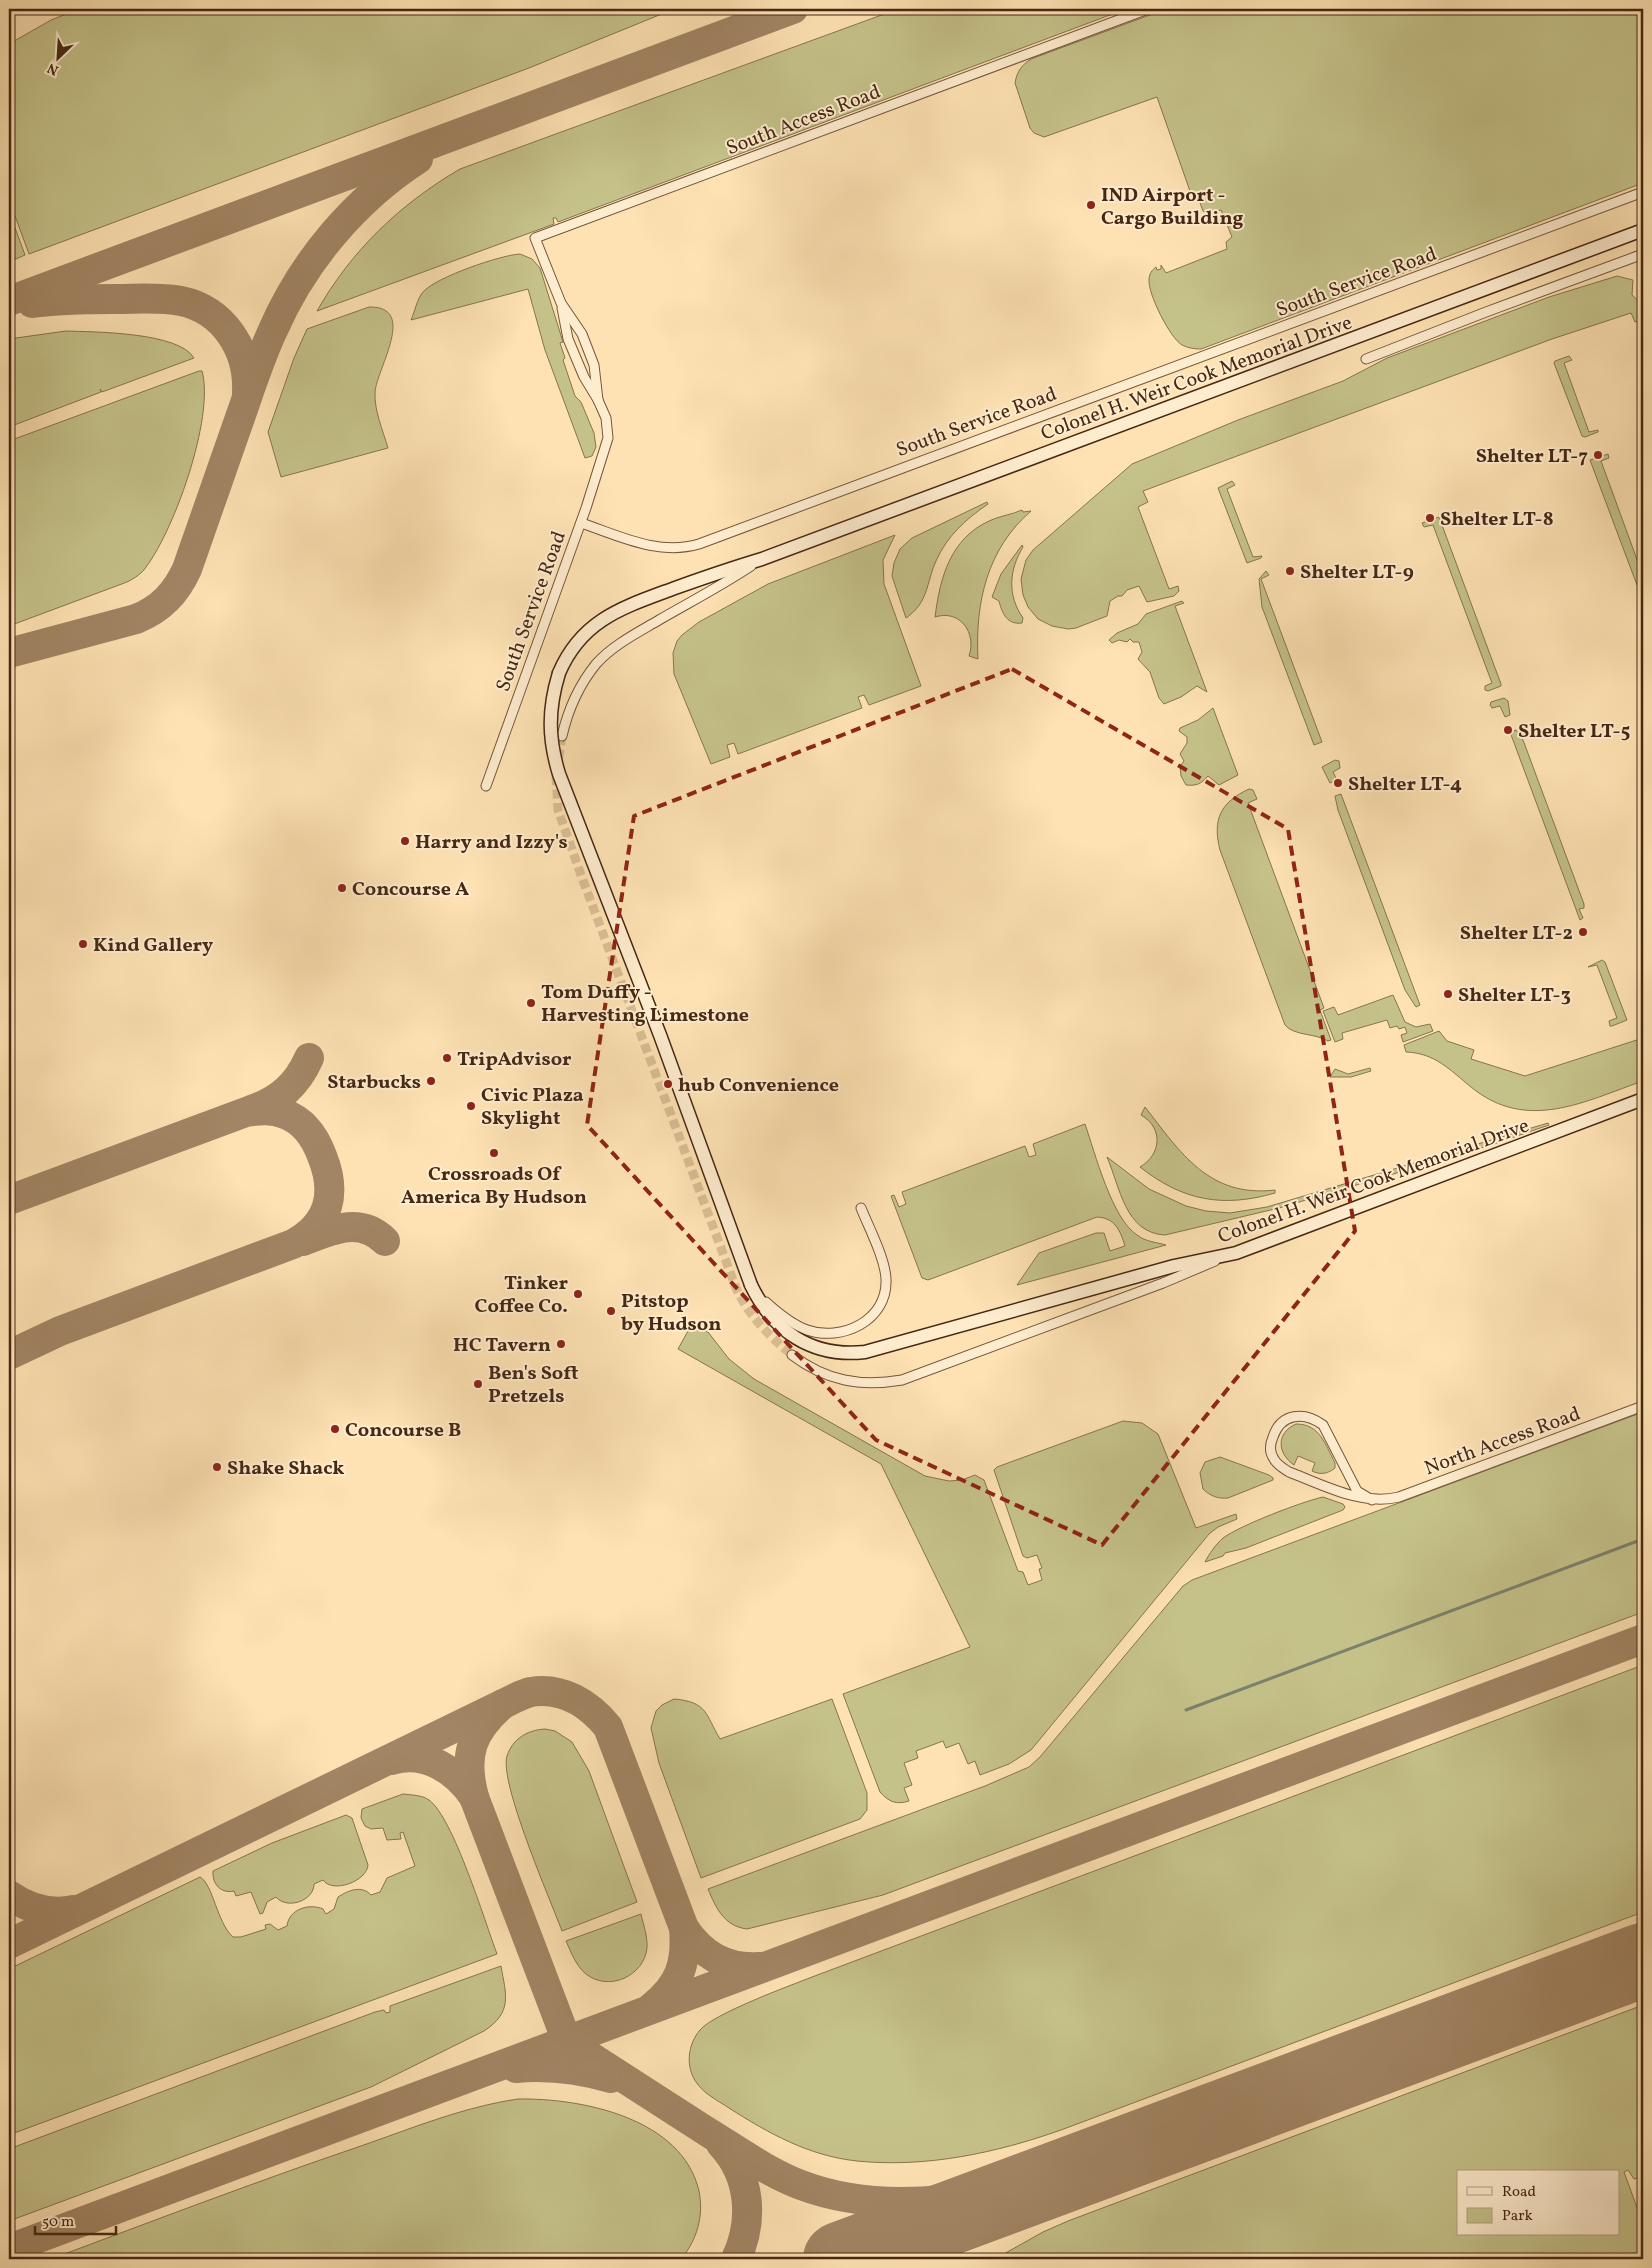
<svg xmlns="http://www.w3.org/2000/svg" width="1652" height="2268" font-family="Vollkorn,serif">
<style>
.green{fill:#c5c289;stroke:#86754e;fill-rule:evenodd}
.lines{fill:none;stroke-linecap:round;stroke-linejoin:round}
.stream{stroke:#7c826d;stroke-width:3}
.taxiway{stroke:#a28564;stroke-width:30}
.runway{stroke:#a28564;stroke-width:74}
.street-tunnel{stroke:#d9bd93;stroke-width:9;stroke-dasharray:9 4.5;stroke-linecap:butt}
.street-casing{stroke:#74563c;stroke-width:11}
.secondary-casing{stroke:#462814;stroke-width:15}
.street{stroke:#feecce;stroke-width:9}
.secondary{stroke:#feecce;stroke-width:12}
.secondary-bridge-casing{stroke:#462814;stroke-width:15;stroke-linecap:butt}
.secondary-bridge{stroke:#feecce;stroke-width:12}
.marked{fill:none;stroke:#8f2418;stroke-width:4;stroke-dasharray:10 6;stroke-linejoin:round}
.poi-dot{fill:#8f2418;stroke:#feecce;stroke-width:2}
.labels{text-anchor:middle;stroke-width:4;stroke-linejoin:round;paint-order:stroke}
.street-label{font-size:20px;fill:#462814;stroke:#feecce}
.poi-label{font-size:20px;font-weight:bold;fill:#462814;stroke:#feecce;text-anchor:start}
</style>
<rect width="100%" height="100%" fill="#fee2b3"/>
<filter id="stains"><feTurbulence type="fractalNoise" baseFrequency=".004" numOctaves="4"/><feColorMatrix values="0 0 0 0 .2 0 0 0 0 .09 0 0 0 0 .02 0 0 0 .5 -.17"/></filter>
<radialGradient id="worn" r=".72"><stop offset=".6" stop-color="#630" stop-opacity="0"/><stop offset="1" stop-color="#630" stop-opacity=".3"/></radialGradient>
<!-- green -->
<g class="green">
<polygon points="79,9 674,9 529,68 29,254 11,205 13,202 9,199 9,44 51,20"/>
<path d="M 898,9 L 1126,9 L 558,222 L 556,218 L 553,218 L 554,224 L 317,311 C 351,251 400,204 460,169 Z"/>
<path d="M 1166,9 L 1643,9 L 1643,183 L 1201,349 C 1194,349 1188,348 1182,345 C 1170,338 1148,294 1149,280 C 1149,274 1152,270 1156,267 L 1157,270 L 1161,269 L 1161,265 L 1166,273 L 1227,249 L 1226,242 L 1232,237 L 1221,210 L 1208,214 L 1203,211 L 1196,192 L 1191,194 L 1157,97 L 1044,137 L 1034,133 L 1030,128 L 1015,83 C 1017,71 1022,65 1031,59 Z"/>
<polygon points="9,222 14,225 25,255 9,262"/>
<path d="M 520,254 L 532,259 L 540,268 L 563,342 L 560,343 L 565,358 L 563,360 L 575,396 L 581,402 L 594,433 L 596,447 L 592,456 L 585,458 L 545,350 L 528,289 L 411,320 C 415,311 417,299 423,292 C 436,277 501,255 520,254 Z"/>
<polygon points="1617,276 1633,280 1632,295 1643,305 1643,319 1635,322 1631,313 1552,339 1143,491 1148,502 1138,507 1169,589 1178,586 1179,591 1174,596 1147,602 1139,586 1127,590 1122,596 1118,596 1110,601 1107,616 1076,628 1068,629 1052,626 1038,619 1028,607 1023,595 1021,579 1026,560 1033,550 1132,464 1238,420 1343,381 1387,358 1549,297"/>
<path d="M 369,307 C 418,306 377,368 375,392 C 374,410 383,431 388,448 L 281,477 L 268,432 L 294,358 L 307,329 Z"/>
<path d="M 66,331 C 94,332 179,332 194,358 L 102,392 L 100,389 L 101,392 L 9,427 L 9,339 Z"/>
<polygon points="1569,356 1572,360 1564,363 1589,432 1598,430 1598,432 1585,437 1582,436 1554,363 1555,361"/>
<path d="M 199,371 L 202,371 C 215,417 173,535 143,571 C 138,576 133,579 127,582 L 9,626 L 9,441 Z"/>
<polygon points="1608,454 1609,458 1601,461 1643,576 1643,601 1590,460"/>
<polygon points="1232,481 1235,485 1227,489 1253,557 1262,556 1261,558 1247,563 1218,488"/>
<path d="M 987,502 L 988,504 C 966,519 947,536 936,561 C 926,583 929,602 906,618 L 892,576 L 894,563 L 900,549 L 912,538 Z"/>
<path d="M 1022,510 L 1023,512 L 1031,511 C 987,549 975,603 978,659 L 969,656 C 977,633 960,609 935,617 C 940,578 950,539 989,521 C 999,516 1011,515 1022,510 Z"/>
<polygon points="1439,517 1501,684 1501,686 1488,691 1485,690 1485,686 1492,683 1433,525 1424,527 1422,523"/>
<polygon points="895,535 883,560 884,584 921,686 869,705 864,695 858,697 862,708 738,754 734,743 727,745 730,757 711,764 674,674 673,653 677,641 682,635 699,622 768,584"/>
<path d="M 1022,545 L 1023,547 C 1009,570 1007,595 1023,618 L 1022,623 C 1007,625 1002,613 999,601 L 992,597 L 1001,574 Z"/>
<polygon points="1266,571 1269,575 1261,579 1322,742 1314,745 1262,607 1259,579"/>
<polygon points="1182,601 1184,603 1175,606 1207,692 1197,686 1181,697 1164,704 1159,698 1150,672 1138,659 1142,652 1139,642 1133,642 1130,639 1127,642 1119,640 1112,643 1109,640 1117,633 1138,624 1146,614"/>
<polygon points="1504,698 1508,701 1510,715 1505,717 1500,706 1492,708 1490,705 1491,702"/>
<path d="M 1213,708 L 1238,775 L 1219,785 L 1208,776 C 1201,784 1197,786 1186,785 L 1181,776 L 1180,766 L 1184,761 L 1180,754 L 1187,743 L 1187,737 L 1179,731 L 1180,728 L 1198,720 Z"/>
<polygon points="1516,730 1523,740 1584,904 1584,908 1579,909 1583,918 1580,920 1510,732"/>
<polygon points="1335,760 1339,761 1340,768 1333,772 1337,780 1330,783 1322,767"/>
<path d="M 1249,789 L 1253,790 L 1257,799 L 1248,803 L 1324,1008 L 1320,1010 L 1331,1040 L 1328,1041 C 1315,1033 1294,1036 1285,1025 L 1220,850 C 1212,819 1221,802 1249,789 Z"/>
<polygon points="1341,794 1420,1005 1416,1007 1405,990 1338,810 1335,796"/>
<polygon points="1602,960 1605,962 1627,1020 1612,1026 1610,1026 1609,1021 1617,1018 1597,965 1588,967"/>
<polygon points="1393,995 1405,1022 1416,1027 1430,1024 1433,1031 1403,1042 1401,1035 1407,1033 1405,1027 1399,1029 1397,1026 1390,1028 1387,1020 1342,1033 1343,1039 1335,1042 1323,1011 1334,1007 1338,1015"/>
<path d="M 1439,1031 L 1447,1041 L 1474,1050 L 1471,1059 L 1525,1076 L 1643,1038 L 1643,1081 C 1585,1101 1527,1133 1471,1087 C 1450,1070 1435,1053 1406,1052 L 1404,1045 Z"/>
<polygon points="1370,1068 1371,1071 1351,1077 1330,1077 1335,1069 1348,1074"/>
<path d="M 1145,1107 C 1180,1152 1209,1198 1275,1190 L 1275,1193 C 1223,1208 1183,1201 1140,1167 C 1161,1155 1164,1128 1141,1115 Z"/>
<path d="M 1548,1123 L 1549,1125 L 1494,1144 L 1279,1208 L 1165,1235 C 1125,1233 1120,1187 1107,1157 L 1149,1189 L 1186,1206 L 1206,1211 L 1230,1213 L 1267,1207 Z"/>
<path d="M 1085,1124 C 1095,1153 1112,1219 1137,1235 C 1146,1242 1156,1242 1166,1245 L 1017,1285 L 1039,1253 L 1096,1233 L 1104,1233 L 1110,1251 L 1125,1246 C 1120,1230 1115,1218 1097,1217 L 928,1280 L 922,1278 L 891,1196 L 894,1195 L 899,1207 L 906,1204 L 902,1192 L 1025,1146 L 1029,1157 L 1036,1155 L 1033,1144 Z"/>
<path d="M 693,1326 L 708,1332 L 729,1359 L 754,1379 L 925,1476 L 949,1481 L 962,1480 L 975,1475 L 984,1480 L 1018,1571 L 1023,1572 L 1028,1585 L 1042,1580 L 1039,1569 L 1042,1568 L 1037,1555 L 1027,1558 L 1023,1556 L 994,1470 L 997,1467 L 1123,1421 L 1142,1423 L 1158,1434 L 1196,1528 L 1236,1514 L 1237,1519 L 1218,1527 L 1209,1534 L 1031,1750 L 1009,1764 L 980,1775 L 975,1761 L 968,1764 L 959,1743 L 946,1748 L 943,1741 L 916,1751 L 918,1758 L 904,1763 L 912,1785 L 904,1788 L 909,1801 C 896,1805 889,1802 880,1792 L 843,1694 L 970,1647 L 881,1464 L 678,1349 L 688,1331 Z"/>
<path d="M 1643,1412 L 1643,1612 L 883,1895 L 747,1929 C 724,1926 716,1908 708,1889 L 985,1786 L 1029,1767 L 1040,1757 L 1183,1586 L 1192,1580 Z"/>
<path d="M 1296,1424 C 1320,1424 1325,1444 1335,1463 L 1335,1468 C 1328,1474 1320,1475 1312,1471 L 1315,1463 L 1298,1456 L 1294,1465 C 1277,1453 1276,1433 1296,1424 Z"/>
<path d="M 1220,1457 L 1269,1475 L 1273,1478 L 1273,1480 L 1228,1498 C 1218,1499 1210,1496 1203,1489 L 1200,1473 L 1205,1462 Z"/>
<path d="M 1323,1497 L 1343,1504 L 1345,1507 L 1343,1510 L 1246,1548 L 1225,1553 L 1223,1556 L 1205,1562 C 1209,1554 1216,1544 1223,1538 C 1241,1525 1301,1502 1323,1497 Z"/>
<path d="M 1643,1665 L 1643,1912 L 1061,2130 C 996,2153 926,2168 857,2161 C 809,2156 768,2133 729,2108 C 717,2100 704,2094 696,2082 C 685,2066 688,2044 700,2030 C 713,2014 789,1986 812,1977 Z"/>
<path d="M 674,1699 C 708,1702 705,1714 720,1739 L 832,1699 L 867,1793 L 867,1810 L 860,1819 L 701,1878 L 659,1763 L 651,1728 L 656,1711 L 662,1705 Z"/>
<path d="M 545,1729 L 555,1731 L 572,1742 L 589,1771 L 637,1902 L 562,1931 C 550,1899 499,1782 507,1756 C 513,1738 528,1730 545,1729 Z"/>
<path d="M 403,1794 C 411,1795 422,1795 429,1800 C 453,1817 485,1922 497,1954 L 9,2135 L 9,1969 L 200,1877 C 213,1884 217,1923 233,1937 L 241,1937 L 266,1929 L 265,1925 L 270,1924 L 278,1930 L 287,1926 C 289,1909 309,1903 323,1909 L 326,1914 L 334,1909 L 338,1897 C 349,1890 362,1885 371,1895 L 380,1892 L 387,1878 L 415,1866 L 403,1832 L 400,1833 L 401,1839 L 387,1840 L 383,1828 L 371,1829 L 365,1826 L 361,1818 L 362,1809 Z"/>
<path d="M 346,1815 L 352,1818 L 368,1865 C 367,1881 333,1894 323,1880 L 314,1884 C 314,1901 287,1910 276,1897 L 267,1902 L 263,1913 L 260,1914 L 251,1892 L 236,1896 L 234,1891 C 221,1894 212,1884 213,1871 L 272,1843 Z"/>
<path d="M 641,1914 C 643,1924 648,1937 647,1948 C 644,1976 609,1992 586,1974 C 576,1966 571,1952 566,1941 Z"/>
<path d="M 501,1966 C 506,1995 513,2012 484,2031 L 371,2087 L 9,2221 L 9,2149 L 375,2012 L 384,2010 L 386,2013 L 390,2012 L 390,2006 Z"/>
<path d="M 1643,2005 L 1643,2177 L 1634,2179 L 1628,2170 L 1624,2172 L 1643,2224 L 1643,2259 L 995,2259 L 1043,2232 L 1068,2221 ZM 1458,2172 L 1618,2172 L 1618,2234 L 1458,2234 Z"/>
<path d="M 518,2099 C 582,2098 682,2118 699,2191 C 704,2216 697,2240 681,2259 L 51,2259 C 153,2221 255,2182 358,2147 C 410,2129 463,2107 518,2099 Z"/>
</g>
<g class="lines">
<!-- stream -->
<polyline class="stream" points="1186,1710 1643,1539"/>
<!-- taxiway -->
<g class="taxiway">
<polyline points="9,301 793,9"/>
<path d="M 32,303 C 60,299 88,299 116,299 C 137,299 160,297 181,301 C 224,310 249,350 247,392"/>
<path d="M 9,653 L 136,619 C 161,609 176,593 187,569 C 203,522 220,476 236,429 C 248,396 258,362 273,330 C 303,261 355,200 418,159"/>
<path d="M 251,1110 C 279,1101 297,1085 309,1058"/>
<path d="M 9,1200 L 246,1112 C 260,1110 272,1109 285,1114 C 304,1121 315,1137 322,1156 C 337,1193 330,1224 293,1244 L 60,1331 L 9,1355"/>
<path d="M 303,1241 C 331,1230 360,1216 385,1241"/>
<path d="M 503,1704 C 471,1732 463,1755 474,1797 L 563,2031 L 569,2040 L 585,2053 C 625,2079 666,2105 706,2131 C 737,2150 767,2172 801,2185 C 939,2237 1106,2158 1236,2112"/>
<path d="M 392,1760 C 425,1750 456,1770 474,1797"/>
<path d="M 9,1895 C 29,1909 50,1915 74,1910"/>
<path d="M 684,1928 C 702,1955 726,1969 759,1967"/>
<path d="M 9,1944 L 503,1704 C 511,1700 522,1694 531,1692 C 563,1687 589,1704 608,1727 L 684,1928 C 687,1963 680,1985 652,2007"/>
<path d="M 516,2068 C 548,2065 579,2069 611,2078"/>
<path d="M 721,2144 C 751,2176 754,2221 736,2259"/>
<polyline points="9,2249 1643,1639"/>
<path d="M 927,2259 C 958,2232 994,2213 1032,2195"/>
</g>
<!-- runway -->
<polyline class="runway" points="840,2259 1643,1960"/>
<!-- street-tunnel -->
<path class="street-tunnel" d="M 562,736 L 556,776 L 558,810 L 581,875 L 736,1288 C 749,1316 768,1335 792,1355"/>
<!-- street casing -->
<g class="street-casing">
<g id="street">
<polyline points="1366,359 1486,312 1643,254"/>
<polyline points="598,400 594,365 582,334 561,303 535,238 1148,9"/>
<path d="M 581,523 C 620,536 658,556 699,544 L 1643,192"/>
<path d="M 562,736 C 568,710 579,685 596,664 C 613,645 637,633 659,620 C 690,602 721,586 751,566"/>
<polyline points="486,786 586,508 608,438 606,418 598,400 584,377 568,339 562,308"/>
<path d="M 766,1302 C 778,1313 791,1324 807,1330 C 841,1342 888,1321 886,1279 C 885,1258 869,1228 861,1208"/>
<path d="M 792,1355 C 826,1381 860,1387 902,1380 L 1163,1283 L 1215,1261"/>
<path d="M 1372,1500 L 1357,1491 L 1323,1425 C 1304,1411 1281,1413 1273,1437 C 1270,1444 1269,1452 1274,1459 C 1277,1465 1283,1468 1289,1472 C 1324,1485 1361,1506 1399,1497 L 1643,1406"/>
</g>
</g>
<!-- secondary casing -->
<g class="secondary-casing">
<g id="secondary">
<path d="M 559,673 C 582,619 624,607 675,588 C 703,578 732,568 762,559 L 1643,230"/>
<path d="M 751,1285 C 773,1331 812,1358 865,1352 L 1174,1266 L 1236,1253 L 1643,1099"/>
</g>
</g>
<!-- street -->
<use href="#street" class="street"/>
<!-- secondary -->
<use href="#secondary" class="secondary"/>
<!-- secondary-bridge casing -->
<g class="secondary-bridge-casing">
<path id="secondary-bridge" d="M 559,673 C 548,709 548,738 559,774 L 660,1035 L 751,1285"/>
</g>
<!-- secondary-bridge -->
<use href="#secondary-bridge" class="secondary-bridge"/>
</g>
<!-- marked area -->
<path class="marked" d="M 1012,669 L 1288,829 L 1355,1231 L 1102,1545 L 876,1440 L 587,1125 L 634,816 Z"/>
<!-- markers -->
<g class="poi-dot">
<circle cx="1091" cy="205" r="5"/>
<circle cx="1598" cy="455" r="5"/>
<circle cx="1430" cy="518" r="5"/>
<circle cx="1290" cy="571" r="5"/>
<circle cx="1508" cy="730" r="5"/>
<circle cx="1338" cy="783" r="5"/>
<circle cx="405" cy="841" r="5"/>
<circle cx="342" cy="888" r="5"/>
<circle cx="1583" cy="932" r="5"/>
<circle cx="83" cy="944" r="5"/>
<circle cx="1448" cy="994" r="5"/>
<circle cx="531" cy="1003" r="5"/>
<circle cx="447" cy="1058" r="5"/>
<circle cx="431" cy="1081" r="5"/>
<circle cx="668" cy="1084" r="5"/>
<circle cx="471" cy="1106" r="5"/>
<circle cx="494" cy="1153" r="5"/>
<circle cx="578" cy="1294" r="5"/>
<circle cx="611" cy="1311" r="5"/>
<circle cx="561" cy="1344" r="5"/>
<circle cx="478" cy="1384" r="5"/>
<circle cx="335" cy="1429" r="5"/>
<circle cx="217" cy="1467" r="5"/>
</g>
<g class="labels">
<!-- street labels -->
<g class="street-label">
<text transform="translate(803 119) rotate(-21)" y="7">South Access Road</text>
<text transform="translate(1356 281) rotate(-20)" y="7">South Service Road</text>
<text transform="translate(1196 377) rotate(-20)" y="7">Colonel H. Weir Cook Memorial Drive</text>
<text transform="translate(976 421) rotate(-20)" y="7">South Service Road</text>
<text transform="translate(530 611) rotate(-70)" y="7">South Service Road</text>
<text transform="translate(1373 1180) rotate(-20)" y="7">Colonel H. Weir Cook Memorial Drive</text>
<text transform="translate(1502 1440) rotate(-20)" y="7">North Access Road</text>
</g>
<!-- poi labels -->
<g class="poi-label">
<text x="1101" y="201">IND Airport -<tspan x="1101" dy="23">Cargo Building</tspan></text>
<text x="1588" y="462" text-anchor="end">Shelter LT-7</text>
<text x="1440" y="525">Shelter LT-8</text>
<text x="1300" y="578">Shelter LT-9</text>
<text x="1518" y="737">Shelter LT-5</text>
<text x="1348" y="790">Shelter LT-4</text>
<text x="415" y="848">Harry and Izzy's</text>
<text x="352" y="895">Concourse A</text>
<text x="1573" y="939" text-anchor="end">Shelter LT-2</text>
<text x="93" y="951">Kind Gallery</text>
<text x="541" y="998">Tom Duffy -<tspan x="541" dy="23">Harvesting Limestone</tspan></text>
<text x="1458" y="1001">Shelter LT-3</text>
<text x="457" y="1065">TripAdvisor</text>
<text x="421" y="1088" text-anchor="end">Starbucks</text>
<text x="678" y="1091">hub Convenience</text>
<text x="481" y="1101">Civic Plaza<tspan x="481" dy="23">Skylight</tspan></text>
<text x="494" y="1180" text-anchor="middle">Crossroads Of<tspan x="494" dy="23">America By Hudson</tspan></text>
<text x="568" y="1289" text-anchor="end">Tinker<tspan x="568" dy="23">Coffee Co.</tspan></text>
<text x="621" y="1307">Pitstop<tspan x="621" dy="23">by Hudson</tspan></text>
<text x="551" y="1351" text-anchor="end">HC Tavern</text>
<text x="488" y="1379">Ben's Soft<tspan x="488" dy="23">Pretzels</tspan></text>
<text x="345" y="1436">Concourse B</text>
<text x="227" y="1474">Shake Shack</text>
</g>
</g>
<!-- margin -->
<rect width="1652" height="2268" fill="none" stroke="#fee2b3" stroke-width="30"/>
<rect x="10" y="10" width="1632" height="2248" fill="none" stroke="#462814" stroke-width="2.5"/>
<rect x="15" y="15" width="1622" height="2238" fill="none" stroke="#462814"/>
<!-- legend -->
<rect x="1457" y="2170" width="162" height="65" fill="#feecce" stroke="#b49e84"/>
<rect x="1467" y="2187" width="25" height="8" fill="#feecce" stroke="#b49e84"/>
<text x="1502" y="2196" font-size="15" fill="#462814">Road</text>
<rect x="1467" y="2208" width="25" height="15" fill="#c5c289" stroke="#b49e84"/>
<text x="1502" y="2220" font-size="15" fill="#462814">Park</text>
<!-- north arrow -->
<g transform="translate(58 58) rotate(205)" stroke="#feecce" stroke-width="4" paint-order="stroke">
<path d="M0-4L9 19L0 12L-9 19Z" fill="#462814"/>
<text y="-8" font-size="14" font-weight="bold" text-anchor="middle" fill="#462814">N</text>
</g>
<!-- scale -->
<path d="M35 2226v8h81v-8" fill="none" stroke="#462814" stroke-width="2.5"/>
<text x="42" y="2226" font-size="15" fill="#462814" stroke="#feecce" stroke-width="4" paint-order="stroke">50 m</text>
<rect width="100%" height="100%" filter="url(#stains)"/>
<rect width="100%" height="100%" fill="url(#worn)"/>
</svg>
